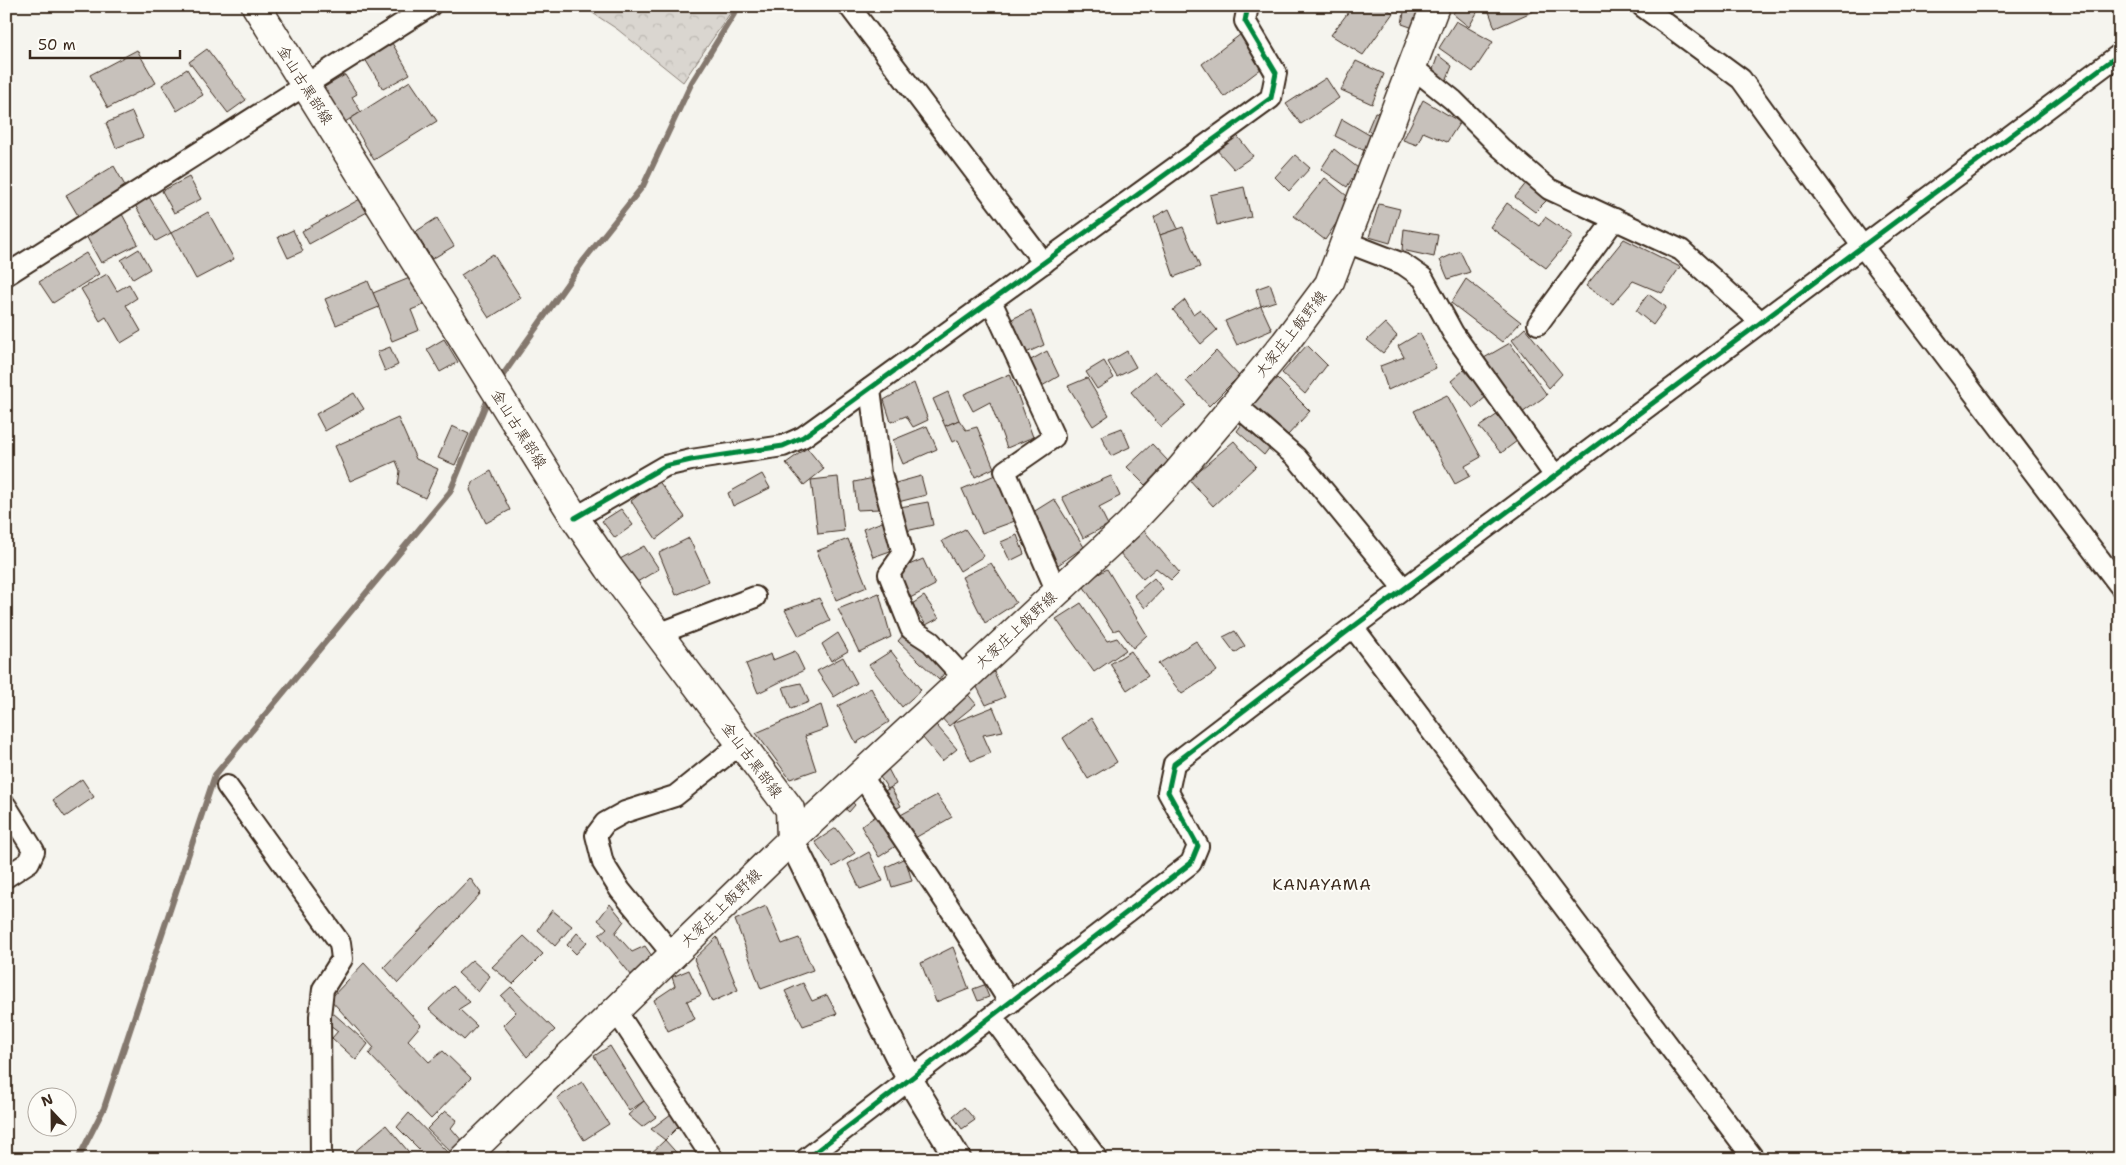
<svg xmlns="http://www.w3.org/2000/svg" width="2126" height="1165" font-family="'Shantell Sans','Klee One',sans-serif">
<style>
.forest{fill:url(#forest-crowns);stroke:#8a8077}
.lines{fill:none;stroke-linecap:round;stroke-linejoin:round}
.stream{stroke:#84786e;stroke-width:6}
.building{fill:#c7c1bb;stroke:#3b2a1e}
.minor-casing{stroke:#3b2a1e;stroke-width:24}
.tertiary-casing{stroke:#3b2a1e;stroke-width:29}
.secondary-casing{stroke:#3b2a1e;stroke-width:31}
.minor{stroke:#fdfcf7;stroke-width:20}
.tertiary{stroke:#fdfcf7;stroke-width:25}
.secondary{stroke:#fdfcf7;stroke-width:28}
.cycleway-casing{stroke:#fdfcf7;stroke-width:8}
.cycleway{stroke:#00873e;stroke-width:5}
.labels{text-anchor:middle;stroke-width:4;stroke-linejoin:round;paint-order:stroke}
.street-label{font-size:15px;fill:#3b2a1e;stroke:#fdfcf7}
.neighbourhood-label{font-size:16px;letter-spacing:1px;fill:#3b2a1e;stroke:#fdfcf7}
</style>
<defs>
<pattern id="forest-crowns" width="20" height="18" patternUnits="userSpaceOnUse" patternTransform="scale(1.25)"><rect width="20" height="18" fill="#dad6d0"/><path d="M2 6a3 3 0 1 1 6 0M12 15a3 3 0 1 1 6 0" fill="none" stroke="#bcb8b2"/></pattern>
</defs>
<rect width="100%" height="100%" fill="#f5f4ee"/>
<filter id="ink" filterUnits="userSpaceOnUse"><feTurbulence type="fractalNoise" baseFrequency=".02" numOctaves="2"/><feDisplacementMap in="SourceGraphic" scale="10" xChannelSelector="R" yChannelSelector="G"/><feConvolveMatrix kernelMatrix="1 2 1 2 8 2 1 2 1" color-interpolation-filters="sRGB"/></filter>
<g filter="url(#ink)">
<!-- forest -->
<polygon class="forest" points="582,6 735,6 683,82 617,29"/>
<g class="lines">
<!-- stream -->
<g class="stream">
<polyline points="498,382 584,260 643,186 692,82 739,6"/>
<polyline points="78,1159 104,1108 215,775 450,492 490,394"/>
</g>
</g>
<!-- building -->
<g class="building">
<polygon points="1353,6 1383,6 1393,13 1363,55 1331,35"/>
<polygon points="1405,6 1428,6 1419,30 1402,24"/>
<polygon points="1457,6 1475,6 1479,9 1469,27 1453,14"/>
<polygon points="1487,6 1545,6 1495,28"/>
<polygon points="1456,21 1493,42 1473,72 1439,48"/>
<polygon points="1241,34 1266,65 1224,97 1202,64"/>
<polygon points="392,43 410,74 383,89 365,59"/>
<polygon points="207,49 246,100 228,113 189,62"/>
<polygon points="137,50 156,83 108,108 90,75"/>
<polygon points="1438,55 1452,66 1446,81 1431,75"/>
<polygon points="1356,61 1384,74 1372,104 1341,90"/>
<polygon points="187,69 203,95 177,111 162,85"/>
<polygon points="345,75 357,94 352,97 361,112 345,122 323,88"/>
<polygon points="1326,78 1339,98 1301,124 1286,104"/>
<polygon points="410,81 437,121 374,160 350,119"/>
<polygon points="1423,100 1460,122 1447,142 1423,132 1417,145 1403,140"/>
<polygon points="132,112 143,137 116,148 106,123"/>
<polygon points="1375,112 1386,114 1377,134 1367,131"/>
<polygon points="1342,119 1371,136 1365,151 1335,136"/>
<polygon points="1235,133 1253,156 1234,169 1215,148"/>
<polygon points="1334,149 1358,168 1347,187 1321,169"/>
<polygon points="1295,155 1310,168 1289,191 1275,177"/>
<polygon points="114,166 128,191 80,219 66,195"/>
<polygon points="189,177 201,199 174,213 162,191"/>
<polygon points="1325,178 1352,200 1325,240 1294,216"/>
<polygon points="1527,182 1548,199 1535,212 1515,197"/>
<polygon points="1244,187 1251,217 1217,225 1210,195"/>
<polygon points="149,197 171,233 156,241 135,205"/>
<polygon points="362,198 369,211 309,244 302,231"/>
<polygon points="1507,203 1539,226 1545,217 1573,236 1546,268 1490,227"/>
<polygon points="1379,204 1400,209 1390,243 1369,237"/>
<polygon points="1169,209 1178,229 1160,235 1154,217"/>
<polygon points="208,212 234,259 196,279 171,233"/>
<polygon points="122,214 138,244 101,263 85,234"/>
<polygon points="437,218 454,246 432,259 415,232"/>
<polygon points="1183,227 1200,267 1174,277 1160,235"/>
<polygon points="1404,229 1438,235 1434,257 1402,250"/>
<polygon points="293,230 303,251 288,258 278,237"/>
<polygon points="1624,239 1680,267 1662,293 1633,281 1613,304 1586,286"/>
<polygon points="139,249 150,269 133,279 121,260"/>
<polygon points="1460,251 1470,272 1448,279 1440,260"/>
<polygon points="86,253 99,274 53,303 39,282"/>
<polygon points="493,254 521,298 489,318 461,275"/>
<polygon points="107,274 117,291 129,284 137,298 126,305 141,331 121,343 106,317 100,321 81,289"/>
<polygon points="417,275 428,303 411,310 419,330 392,341 373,293"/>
<polygon points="1466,279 1521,322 1502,342 1451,303"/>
<polygon points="368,281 379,307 336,325 325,299"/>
<polygon points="1270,284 1276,301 1261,306 1256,289"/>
<polygon points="1648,294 1666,307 1653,325 1636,311"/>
<polygon points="1185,300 1193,314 1200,309 1217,330 1201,344 1173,310"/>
<polygon points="1261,306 1272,330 1237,345 1225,321"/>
<polygon points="1031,310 1044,345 1026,353 1012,319"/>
<polygon points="1385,323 1397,336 1383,353 1367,340"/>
<polygon points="1525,328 1562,374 1549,388 1512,340"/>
<polygon points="1420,333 1436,368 1388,390 1380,366 1404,357 1398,346"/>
<polygon points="444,339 458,362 440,372 427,349"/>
<polygon points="1510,343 1547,395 1522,413 1484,358"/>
<polygon points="1307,345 1327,365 1305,394 1282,373"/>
<polygon points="390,347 398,365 385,371 377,352"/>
<polygon points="1047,351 1059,376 1042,386 1029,361"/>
<polygon points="1127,351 1136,367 1117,377 1108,362"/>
<polygon points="1216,351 1239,376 1209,406 1186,381"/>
<polygon points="1104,361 1114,378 1097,389 1086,372"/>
<polygon points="1464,370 1487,396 1473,408 1451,381"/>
<polygon points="1155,371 1186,405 1161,427 1131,392"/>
<polygon points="1010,374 1033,437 1007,448 990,402 973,411 964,394"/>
<polygon points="1087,378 1109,415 1093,426 1068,386"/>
<polygon points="1277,378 1310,411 1288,435 1253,405"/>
<polygon points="914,383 928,420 913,427 906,416 891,422 884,400"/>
<polygon points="948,392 959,420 945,426 933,399"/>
<polygon points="354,393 364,409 325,431 316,414"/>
<polygon points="1447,395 1481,457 1465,466 1470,476 1455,484 1414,411"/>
<polygon points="1498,414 1517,441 1501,453 1479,427"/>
<polygon points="398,418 416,459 438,469 425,498 398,485 400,471 396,461 350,481 335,446"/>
<polygon points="959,420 966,430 977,427 994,468 975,477 958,440 952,442 945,426"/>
<polygon points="1242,424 1270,447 1264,455 1237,431"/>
<polygon points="452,426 469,434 455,465 438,458"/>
<polygon points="927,426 937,449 903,464 893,440"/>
<polygon points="1122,428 1130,447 1111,456 1101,436"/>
<polygon points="1234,441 1256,466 1213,506 1189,479"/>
<polygon points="1152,444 1168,461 1145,485 1127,467"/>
<polygon points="807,448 824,469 804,485 786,463"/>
<polygon points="491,471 510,510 486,523 470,490 474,481"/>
<polygon points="762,474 770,488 733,506 728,493"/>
<polygon points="995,475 1015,521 982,533 962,489"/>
<polygon points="921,476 926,495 898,502 892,484"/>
<polygon points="1111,476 1120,496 1099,507 1108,525 1083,538 1062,497"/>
<polygon points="838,477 844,531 818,534 811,480"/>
<polygon points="874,478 879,509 857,510 854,482"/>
<polygon points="658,480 685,517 656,539 631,501"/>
<polygon points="1054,499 1084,547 1055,567 1030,514"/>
<polygon points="928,502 933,525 906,531 900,507"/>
<polygon points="621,509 633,525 615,538 602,521"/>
<polygon points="885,521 896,549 873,557 863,529"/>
<polygon points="1141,527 1179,572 1171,580 1156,568 1143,579 1118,551"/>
<polygon points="965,529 984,556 960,571 942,541"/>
<polygon points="1017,535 1024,554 1010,561 1001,542"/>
<polygon points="689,538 709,581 676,595 659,553"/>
<polygon points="848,539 867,587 836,600 817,551"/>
<polygon points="644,546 659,569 637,582 620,559"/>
<polygon points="923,559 935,585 910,598 897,570"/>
<polygon points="991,563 1016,603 985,623 962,577"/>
<polygon points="1107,569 1147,635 1133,648 1119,629 1113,631 1082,584"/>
<polygon points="1154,578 1163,589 1145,608 1134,595"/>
<polygon points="879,593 891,637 859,652 838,609"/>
<polygon points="924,596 939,618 926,625 912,604"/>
<polygon points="819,598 830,621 799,636 785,610"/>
<polygon points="1081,603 1107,641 1117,638 1126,650 1094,672 1056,619"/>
<polygon points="1235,631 1245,646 1235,653 1223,637"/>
<polygon points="838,633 848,651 831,661 822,644"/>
<polygon points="905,633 948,668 939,680 898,641"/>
<polygon points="1196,641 1217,671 1182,694 1158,664"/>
<polygon points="795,651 804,670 758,693 746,664 771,654 773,660"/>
<polygon points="891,651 921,690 902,707 869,665"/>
<polygon points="1131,651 1148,676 1127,690 1110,664"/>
<polygon points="843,657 857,683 834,697 817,671"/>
<polygon points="994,672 1005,697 986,705 975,683"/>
<polygon points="801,683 809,702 791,709 783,687"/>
<polygon points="871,688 889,722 856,743 838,706"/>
<polygon points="965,691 976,704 949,726 938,714"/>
<polygon points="821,705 828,728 805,736 816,770 790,779 756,733"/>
<polygon points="993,707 1003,731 983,735 991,753 971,761 953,723"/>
<polygon points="1091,718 1117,762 1088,779 1063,738"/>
<polygon points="931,719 957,749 942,761 918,732"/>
<polygon points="886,765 896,784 888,789 876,771"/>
<polygon points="82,779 94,797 65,817 53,800"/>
<polygon points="891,788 901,806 893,810 882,792"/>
<polygon points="937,795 952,817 913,839 897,817"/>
<polygon points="849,798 855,805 849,812 842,806"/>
<polygon points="879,814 899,844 879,857 861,826"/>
<polygon points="836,828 855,853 833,867 815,842"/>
<polygon points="869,852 883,881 860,889 848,864"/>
<polygon points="905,858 912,881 892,887 886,867"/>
<polygon points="470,878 481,893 398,983 384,967"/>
<polygon points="610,904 624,921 615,933 632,952 645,946 654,959 632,976 599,935 607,928 598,920"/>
<polygon points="766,906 782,944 799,938 813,970 761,989 735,920"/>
<polygon points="552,910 572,926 555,946 538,930"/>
<polygon points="577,933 587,942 576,954 567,945"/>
<polygon points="524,936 543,954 513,984 492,967"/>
<polygon points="717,937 738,990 712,1002 694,959"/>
<polygon points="953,947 969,989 936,1002 921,963"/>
<polygon points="472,960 490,976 478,992 458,973"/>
<polygon points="364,963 421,1025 408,1040 429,1062 443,1051 471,1078 431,1119 369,1054 374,1048 330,999"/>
<polygon points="689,970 701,995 687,1001 695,1019 668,1031 654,1000 675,986 672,977"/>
<polygon points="803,983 812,1001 827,995 837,1014 803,1026 785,991"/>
<polygon points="984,985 989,997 978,1001 973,989"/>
<polygon points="453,986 470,1002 459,1009 477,1026 464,1040 429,1009"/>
<polygon points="511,987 555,1030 527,1057 503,1025 516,1012 501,996"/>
<polygon points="333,1013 368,1044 356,1060 332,1038 338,1031 326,1022"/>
<polygon points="610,1046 644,1101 629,1111 594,1056"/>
<polygon points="582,1082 609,1124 584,1140 557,1098"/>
<polygon points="644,1101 656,1117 642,1127 628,1115"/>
<polygon points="964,1107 975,1120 962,1129 953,1116"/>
<polygon points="445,1111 457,1120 451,1128 463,1142 451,1152 427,1129"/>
<polygon points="409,1113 450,1155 446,1159 419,1159 422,1152 397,1127"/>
<polygon points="671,1114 680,1125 665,1140 651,1129"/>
<polygon points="386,1125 413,1157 411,1159 346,1159"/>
<polygon points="665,1140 682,1159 645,1159"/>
<polygon points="508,1151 515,1159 500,1159"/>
</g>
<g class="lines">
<!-- minor casing -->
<g class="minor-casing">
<g id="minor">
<polyline points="849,6 1044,263"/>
<polyline points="1642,6 1741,79 1863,247 2120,586"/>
<polyline points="1412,67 1453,100 1501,148 1549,189 1681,250 1761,322"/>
<polyline points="1346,242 1403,264 1423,278 1453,333 1555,476"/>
<polyline points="6,275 430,6"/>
<polyline points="991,301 1054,437 1005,471 1057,592"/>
<polyline points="1538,324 1615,219"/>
<polyline points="870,389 881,473 903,554 889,574 911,629 931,642 964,678"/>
<polyline points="1235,404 1296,457 1404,589"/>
<polyline points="575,518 665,466 691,460 783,446 803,437 1271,98 1276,73 1245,21 1248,6"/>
<polyline points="1353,627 1754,1159"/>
<polyline points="658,634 755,597"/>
<polyline points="861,775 955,916 1010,1003"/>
<polyline points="227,786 340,943 342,959 323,989 320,1016 321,1159"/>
<polyline points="6,806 34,851 29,862 6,877"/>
<polyline points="673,955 620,890 603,863 596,835 605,823 625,812 675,796 740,744"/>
<polyline points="616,1011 713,1159"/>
<polyline points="992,1017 1095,1156"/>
<polyline points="806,1159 1191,863 1198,846 1168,792 1174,764 1353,627 2120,54"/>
</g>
</g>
<!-- tertiary casing -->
<g class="tertiary-casing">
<polyline id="tertiary" points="791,840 910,1080 958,1159"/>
</g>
<!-- secondary casing -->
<g class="secondary-casing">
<g id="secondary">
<polyline points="256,6 575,518 609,568 790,809 791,840"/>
<polyline points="463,1159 791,840 1129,525 1172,479 1221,421 1285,343 1329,284 1435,6"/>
</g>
</g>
<!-- minor -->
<use href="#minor" class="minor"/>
<!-- tertiary -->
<use href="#tertiary" class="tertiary"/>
<!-- secondary -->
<use href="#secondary" class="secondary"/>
<!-- cycleway casing -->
<g class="cycleway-casing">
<g id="cycleway">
<polyline points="575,518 665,466 691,460 783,446 803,437 1271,98 1276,73 1245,21 1248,6"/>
<polyline points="806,1159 1191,863 1198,846 1168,792 1174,764 1353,627 2120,54"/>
</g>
</g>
<!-- cycleway -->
<use href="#cycleway" class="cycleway"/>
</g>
</g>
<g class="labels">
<!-- street labels -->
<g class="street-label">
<text transform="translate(305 85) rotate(58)" y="5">金山古黒部線</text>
<text transform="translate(1291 334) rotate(-52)" y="5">大家庄上飯野線</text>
<text transform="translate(519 429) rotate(58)" y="5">金山古黒部線</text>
<text transform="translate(1016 630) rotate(-43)" y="5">大家庄上飯野線</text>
<text transform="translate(752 760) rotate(53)" y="5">金山古黒部線</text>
<text transform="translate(721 908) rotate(-44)" y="5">大家庄上飯野線</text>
</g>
<!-- neighbourhood labels -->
<g class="neighbourhood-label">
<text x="1322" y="890">KANAYAMA</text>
</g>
</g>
<!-- margin -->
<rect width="2126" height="1165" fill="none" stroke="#fdfcf7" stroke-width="25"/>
<rect x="12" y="12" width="2101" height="1140" fill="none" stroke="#3b2a1e" stroke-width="2" filter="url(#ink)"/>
<!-- north arrow -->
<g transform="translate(52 1112) rotate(338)"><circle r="24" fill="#fdfcf7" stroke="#afa8a0"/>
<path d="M0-4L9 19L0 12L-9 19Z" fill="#3b2a1e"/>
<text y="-8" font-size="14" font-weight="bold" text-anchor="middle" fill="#3b2a1e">N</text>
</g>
<!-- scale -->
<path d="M30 50v8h150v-8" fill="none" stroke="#3b2a1e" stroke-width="2.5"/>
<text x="38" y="50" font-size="15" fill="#3b2a1e" stroke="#fdfcf7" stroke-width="4" paint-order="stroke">50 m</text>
</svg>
